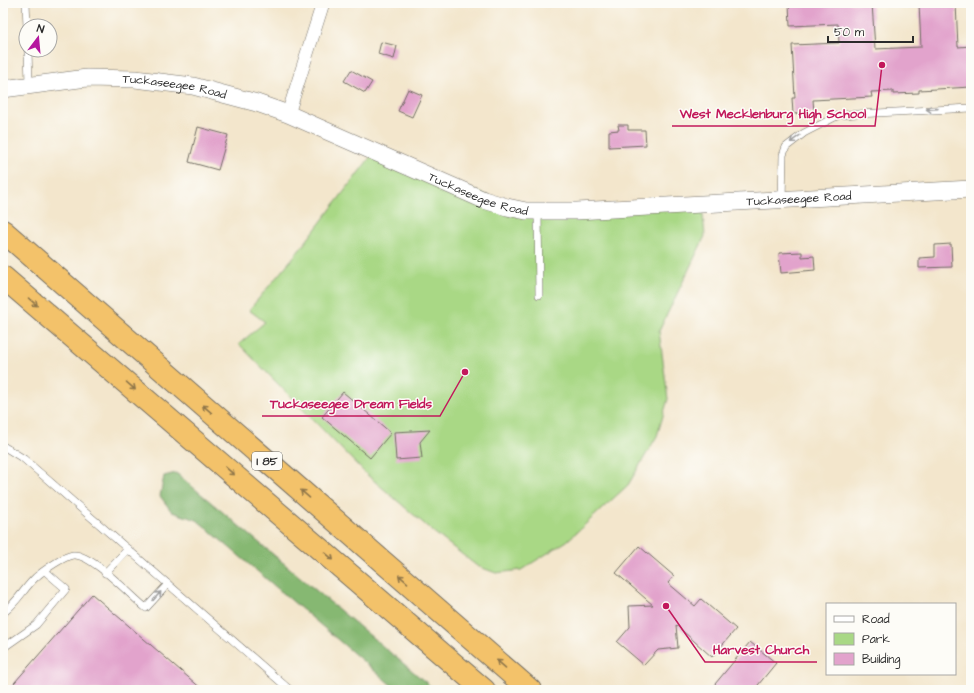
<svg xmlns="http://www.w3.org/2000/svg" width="974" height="693" font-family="'Architects Daughter',sans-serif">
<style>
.green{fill:#a9d885;stroke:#6a8258}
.forest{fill:#86b872;stroke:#58724e}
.building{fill:#e2a3cc}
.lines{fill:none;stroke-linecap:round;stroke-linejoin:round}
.service-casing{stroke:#716c63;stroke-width:8}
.minor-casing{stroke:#716c63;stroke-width:14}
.tertiary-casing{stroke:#716c63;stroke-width:18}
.motorway-casing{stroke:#716c63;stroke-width:24}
.service{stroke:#fff;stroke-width:7}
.minor{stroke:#fff;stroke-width:13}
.tertiary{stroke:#fff;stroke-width:17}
.motorway{stroke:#f3c26a;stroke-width:22}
.oneway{stroke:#a0a0a0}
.oneway2{stroke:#8f764a}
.labels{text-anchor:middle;stroke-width:3;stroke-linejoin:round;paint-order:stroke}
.shield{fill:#fdfcf7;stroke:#6a6a68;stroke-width:1}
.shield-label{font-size:11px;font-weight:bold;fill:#2b2b2b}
.street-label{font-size:12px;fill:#2b2b2b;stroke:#fdfcf7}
.leader{fill:none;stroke:#c2185b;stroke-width:1.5}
.callout-dot{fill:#c2185b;stroke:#fdfcf7;stroke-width:1.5}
.callout-label{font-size:13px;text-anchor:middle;font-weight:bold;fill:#c2185b;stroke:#fdfcf7;stroke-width:3;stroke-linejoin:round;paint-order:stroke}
</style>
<rect width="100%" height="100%" fill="#fdfcf7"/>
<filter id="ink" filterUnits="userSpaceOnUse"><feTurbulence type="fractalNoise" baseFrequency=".025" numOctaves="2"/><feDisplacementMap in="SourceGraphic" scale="8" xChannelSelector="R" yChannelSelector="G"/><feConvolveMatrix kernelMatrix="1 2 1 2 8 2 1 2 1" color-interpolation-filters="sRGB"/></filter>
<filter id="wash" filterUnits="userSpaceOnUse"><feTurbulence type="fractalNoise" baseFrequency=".012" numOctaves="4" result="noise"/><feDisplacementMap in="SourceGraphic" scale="16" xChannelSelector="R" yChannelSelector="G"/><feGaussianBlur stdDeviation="0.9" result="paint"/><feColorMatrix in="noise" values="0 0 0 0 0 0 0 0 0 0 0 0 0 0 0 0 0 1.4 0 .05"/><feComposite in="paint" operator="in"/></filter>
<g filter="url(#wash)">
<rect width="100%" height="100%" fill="#f3e6cc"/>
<!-- green -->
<polygon class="green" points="375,151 526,211 702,204 705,236 659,331 668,399 657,436 628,485 567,541 521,570 496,573 477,566 436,534 365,473 239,344 265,322 249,310 301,248"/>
<!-- forest -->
<polygon class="forest" points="176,473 435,690 397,690 197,520 172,512 160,496 164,476"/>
<g id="blocks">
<!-- building -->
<g class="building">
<polygon points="789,3 872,3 875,49 921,47 919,3 956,3 958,47 971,46 971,87 919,90 919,93 893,94 893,91 871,92 872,97 813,100 814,112 793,114 792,98 795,98 792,45 839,43 838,24 790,26"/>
<polygon points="381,42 397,46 394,59 378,54"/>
<polygon points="351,70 372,82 365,93 344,81"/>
<polygon points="408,89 422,95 412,117 398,111"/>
<polygon points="618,125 628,125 628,130 645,130 646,145 609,147 609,131 619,130"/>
<polygon points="198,127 228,135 218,170 189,162"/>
<polygon points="951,244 952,267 919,268 919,258 935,257 935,245"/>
<polygon points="802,252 802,257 814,256 815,270 781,273 779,253"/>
<polygon points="343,392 391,433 370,458 322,417"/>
<polygon points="430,430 420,442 422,458 396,460 394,432"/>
<polygon points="639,546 674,576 668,583 695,606 701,599 736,629 712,657 676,625 678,648 658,650 644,665 617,642 630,627 629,606 653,605 616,573"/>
<polygon points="92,594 203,690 8,690"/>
<polygon points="750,642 776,663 754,690 710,690"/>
</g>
</g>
</g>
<g filter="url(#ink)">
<use href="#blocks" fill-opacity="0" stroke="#716c63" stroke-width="1"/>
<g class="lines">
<!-- service casing -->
<g class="service-casing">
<g id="service">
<polyline points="26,3 27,26"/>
<polyline points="28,50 29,84"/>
<polyline points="782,200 783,155 786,147 804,133 839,115 971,108"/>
<polyline points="538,212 539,295"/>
<polyline points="3,446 24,459 290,690"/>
<polyline points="105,573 128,549"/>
<path d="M 3,613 C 17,603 24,588 36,577 C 43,571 64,556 73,555 C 91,553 131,596 146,608 L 168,584"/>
<polyline points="3,648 36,625 66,589 45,571"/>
</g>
</g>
<!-- minor casing -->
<g class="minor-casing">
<polyline id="minor" points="288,114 323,3"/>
</g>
<!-- tertiary casing -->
<g class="tertiary-casing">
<g id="tertiary">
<path id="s1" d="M 3,89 L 87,78 L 135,79 L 193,86 L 257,103 L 288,114 L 484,200 L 507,207 L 526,211 L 577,211 L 971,189"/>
</g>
</g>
<!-- motorway casing -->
<g class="motorway-casing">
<g id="motorway">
<polyline points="3,231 530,690"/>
<polyline points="3,277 484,690"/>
</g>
</g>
<!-- service -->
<use href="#service" class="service"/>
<!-- minor -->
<use href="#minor" class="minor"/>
<!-- tertiary -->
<use href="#tertiary" class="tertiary"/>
<!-- motorway -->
<use href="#motorway" class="motorway"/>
</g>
<!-- one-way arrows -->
<defs><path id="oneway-shaft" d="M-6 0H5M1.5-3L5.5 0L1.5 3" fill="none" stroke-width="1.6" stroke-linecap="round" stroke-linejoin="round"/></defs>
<g class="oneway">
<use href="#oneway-shaft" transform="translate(932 109) rotate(176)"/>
<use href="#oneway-shaft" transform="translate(795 139) rotate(144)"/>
<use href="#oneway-shaft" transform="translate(157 596) rotate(-48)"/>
</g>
<g class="oneway2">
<use href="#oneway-shaft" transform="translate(33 302) rotate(41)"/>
<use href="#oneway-shaft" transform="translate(131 386) rotate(41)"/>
<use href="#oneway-shaft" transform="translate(207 409) rotate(-139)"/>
<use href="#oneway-shaft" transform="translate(230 471) rotate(41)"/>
<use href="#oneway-shaft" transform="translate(305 494) rotate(-139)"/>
<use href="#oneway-shaft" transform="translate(329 556) rotate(41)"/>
<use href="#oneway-shaft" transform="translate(403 579) rotate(-139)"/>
<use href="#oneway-shaft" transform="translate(501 664) rotate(-139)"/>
</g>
</g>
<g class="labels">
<!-- shield labels -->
<rect class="shield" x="252" y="452" width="30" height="18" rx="3"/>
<g class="shield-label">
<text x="267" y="465">I 85</text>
</g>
<!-- street labels -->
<g class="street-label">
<text dy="4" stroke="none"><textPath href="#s1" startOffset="173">Tuckaseegee Road</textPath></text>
<text dy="4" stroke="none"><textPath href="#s1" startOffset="497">Tuckaseegee Road</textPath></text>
<text dy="4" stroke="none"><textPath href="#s1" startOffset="821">Tuckaseegee Road</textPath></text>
</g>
</g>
<!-- callouts -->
<path class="leader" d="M882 65L875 126H672M465 372L440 416H262M666 606L705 662H817"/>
<g class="callout-dot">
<circle cx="882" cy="65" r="4"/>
<circle cx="465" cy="372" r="4"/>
<circle cx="666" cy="606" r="4"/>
</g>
<g class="callout-label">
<text x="773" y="118">West Mecklenburg High School</text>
<text x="351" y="408">Tuckaseegee Dream Fields</text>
<text x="761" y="654">Harvest Church</text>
</g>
<!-- margin -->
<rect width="974" height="693" fill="none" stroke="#fdfcf7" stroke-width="16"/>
<!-- legend -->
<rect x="826" y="603" width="130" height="72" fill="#fdfcf7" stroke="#a9a8a5"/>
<rect x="834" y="616" width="20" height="6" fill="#ffffff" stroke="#a9a8a5"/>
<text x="862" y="623" font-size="12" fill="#2b2b2b">Road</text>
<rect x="834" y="633" width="20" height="12" fill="#a9d885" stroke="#a9a8a5"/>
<text x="862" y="643" font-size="12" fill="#2b2b2b">Park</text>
<rect x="834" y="653" width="20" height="12" fill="#e2a3cc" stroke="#a9a8a5"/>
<text x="862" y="663" font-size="12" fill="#2b2b2b">Building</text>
<!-- north arrow -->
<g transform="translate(38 38) rotate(16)"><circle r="19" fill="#fdfcf7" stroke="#a9a8a5"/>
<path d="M0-3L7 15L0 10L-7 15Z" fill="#b5179e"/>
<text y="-6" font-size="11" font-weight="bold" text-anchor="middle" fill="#2b2b2b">N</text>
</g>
<!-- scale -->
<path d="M828 36v6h85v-6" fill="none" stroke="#2b2b2b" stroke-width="2"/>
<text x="834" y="36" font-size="12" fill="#2b2b2b" stroke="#fdfcf7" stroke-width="3" paint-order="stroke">50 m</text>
</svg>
